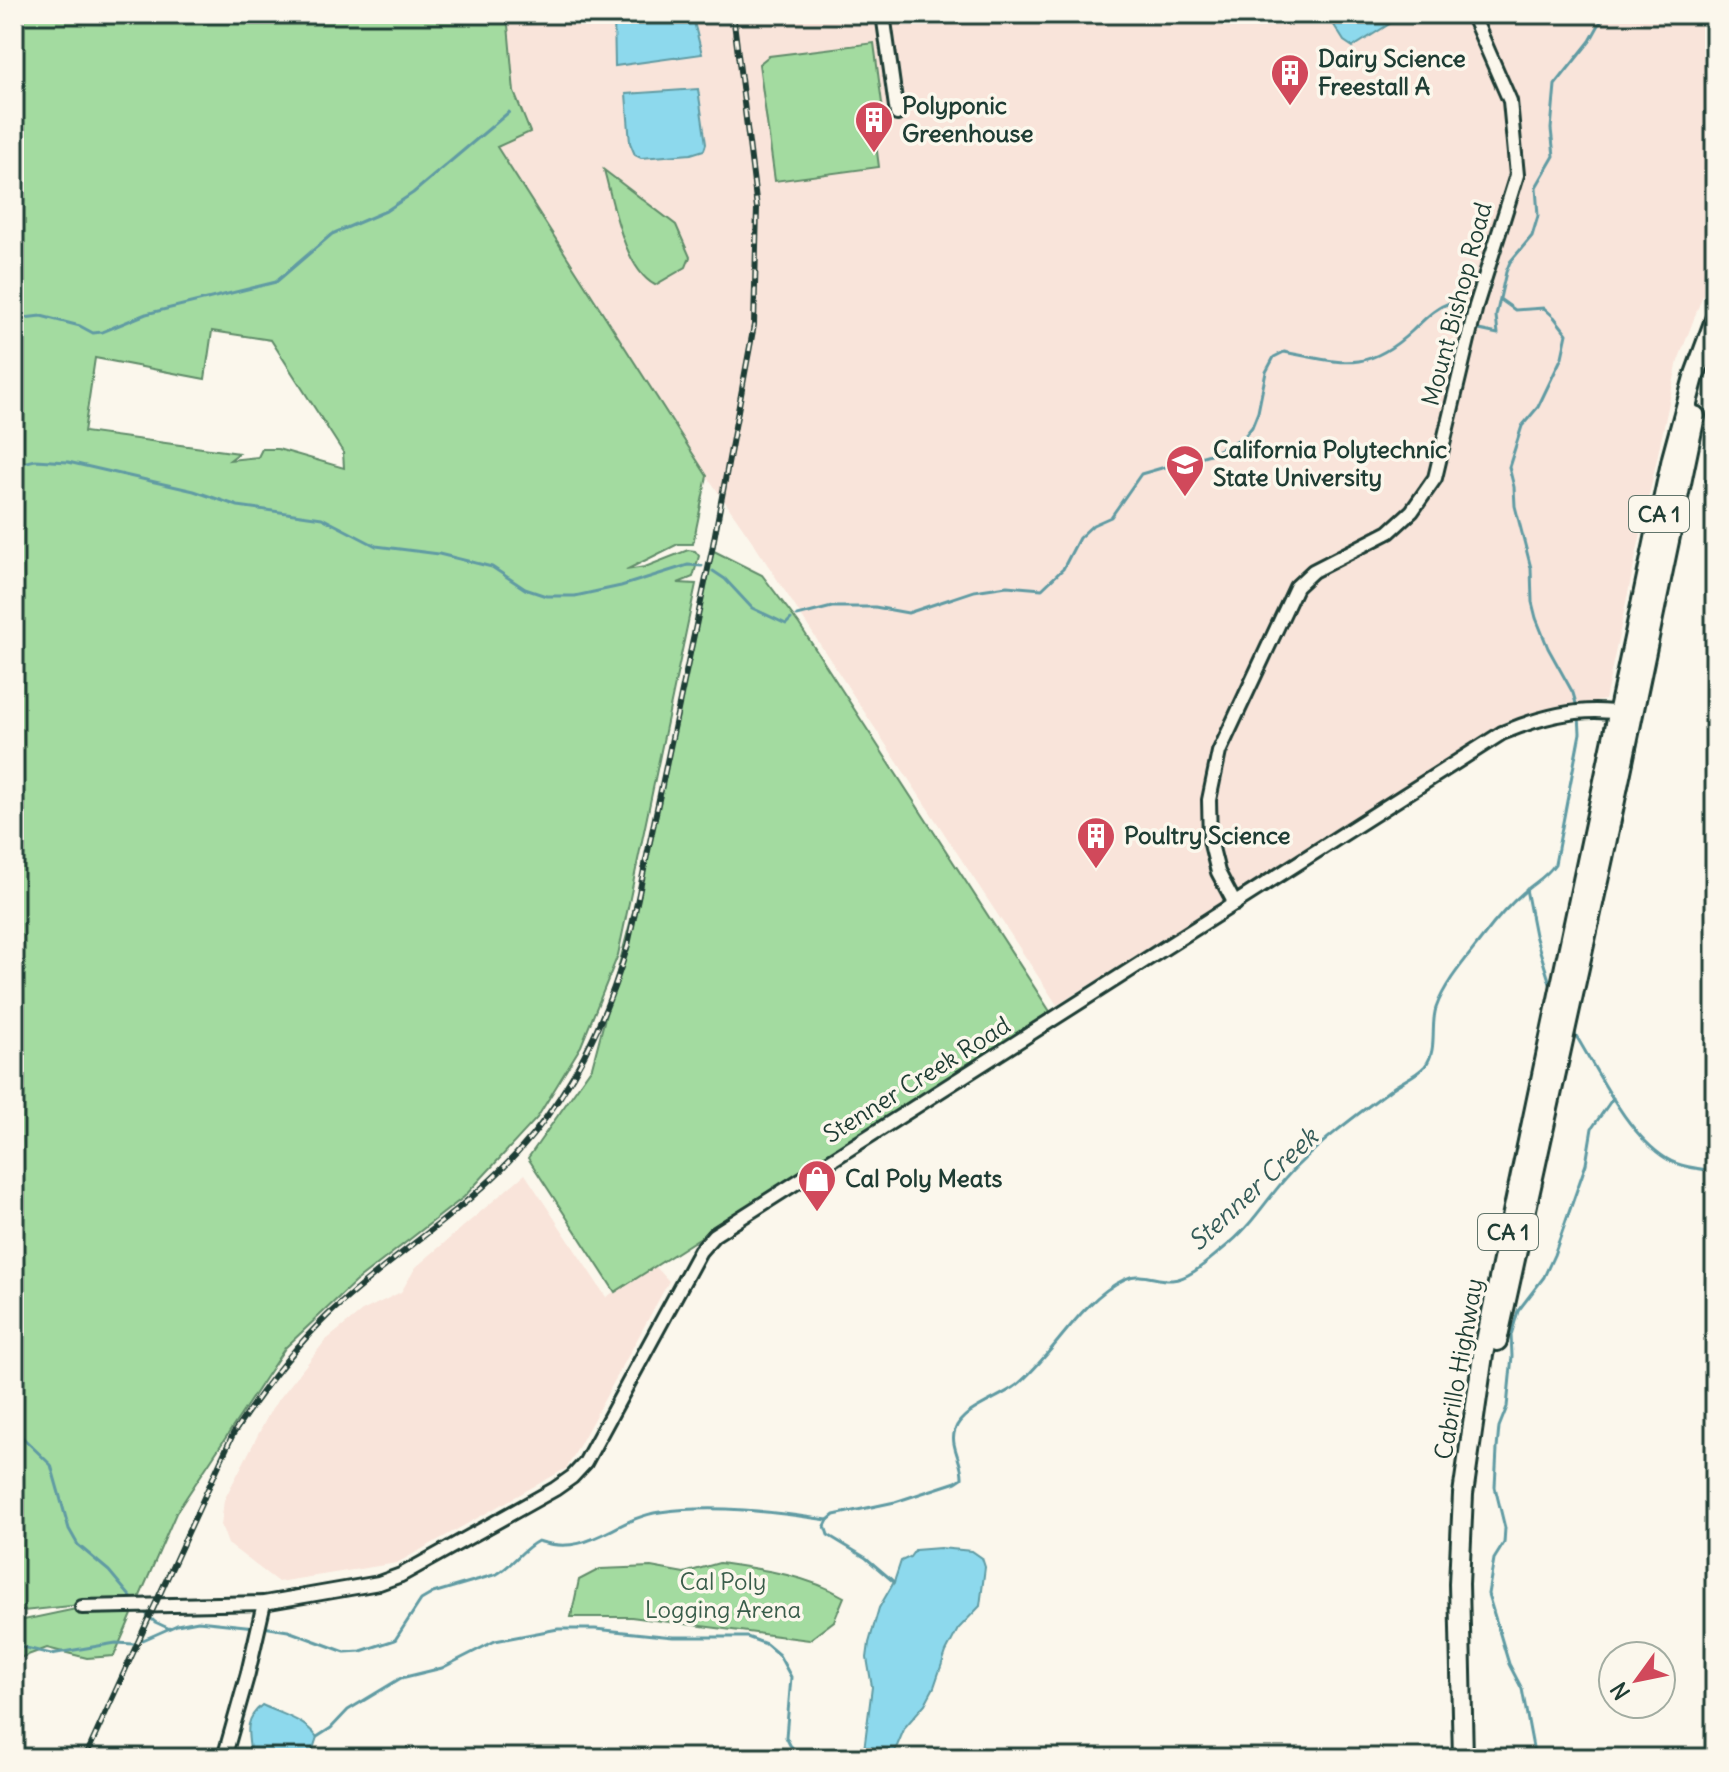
<svg xmlns="http://www.w3.org/2000/svg" width="1729" height="1772" font-family="Delius,sans-serif">
<style>
.built{fill:#f9e4da}
.green{fill:#a3dba0;stroke:#618c6a;stroke-width:2;fill-rule:evenodd}
.water{fill:#8dd9ed;stroke:#619ba3;stroke-width:2}
.lines{fill:none;stroke-linecap:round;stroke-linejoin:round}
.stream{stroke:#619ba3;stroke-width:3}
.minor-casing{stroke:#1f3d34;stroke-width:18}
.highway-casing{stroke:#1f3d34;stroke-width:24}
.minor{stroke:#fbf7ec;stroke-width:12}
.highway{stroke:#fbf7ec;stroke-width:18}
.rail-casing{stroke:#1f3d34;stroke-width:6}
.rail{stroke:#fbf7ec;stroke-width:3;stroke-dasharray:9;stroke-linecap:butt}
.labels{text-anchor:middle;stroke-width:7;stroke-linejoin:round;paint-order:stroke}
.shield{fill:#fbf7ec;stroke:#61756b;stroke-width:2}
.shield-label{font-size:22px;font-weight:bold;fill:#1f3d34}
.poi-label{font-size:24px;font-weight:bold;fill:#1f3d34;stroke:#fbf7ec;text-anchor:start}
.street-label{font-size:24px;fill:#1f3d34;stroke:#fbf7ec}
.park-label{font-size:24px;fill:#395d4a;stroke:#fbf7ec}
.water-label{font-size:26px;font-style:italic;fill:#355c59;stroke:#fbf7ec}
</style>
<rect width="100%" height="100%" fill="#fbf7ec"/>
<filter id="ink" filterUnits="userSpaceOnUse"><feTurbulence type="fractalNoise" baseFrequency=".0125" numOctaves="2"/><feDisplacementMap in="SourceGraphic" scale="16" xChannelSelector="R" yChannelSelector="G"/><feConvolveMatrix kernelMatrix="1 2 1 2 8 2 1 2 1" color-interpolation-filters="sRGB"/></filter>
<g filter="url(#ink)">
<!-- built -->
<g class="built">
<polygon points="409,14 1715,14 1715,263 1678,361 1605,700 1512,719 1499,725 1421,777 1057,1005 750,538 707,476"/>
<polygon points="525,1174 606,1297 655,1266 669,1281 567,1468 397,1563 278,1582 228,1544 221,1525 224,1500 272,1408 325,1341 362,1311 401,1292 416,1267"/>
</g>
<!-- green -->
<g class="green">
<path d="M 14,14 L 507,14 L 514,92 L 530,132 L 497,147 L 707,476 L 693,544 L 678,544 L 626,570 L 645,567 L 688,550 L 695,551 L 699,556 L 693,577 L 678,583 L 696,584 L 618,955 L 581,1046 L 537,1118 L 464,1197 L 355,1282 L 285,1348 L 176,1513 L 114,1656 L 87,1658 L 47,1648 L 14,1660 L 14,1622 L 109,1602 L 14,1612 ZM 212,331 L 271,340 L 343,452 L 344,468 L 278,449 L 262,449 L 258,457 L 230,460 L 239,453 L 84,432 L 95,358 L 205,379 Z"/>
<polygon points="874,43 885,126 874,128 879,167 775,181 759,64 769,56"/>
<path d="M 604,170 L 676,225 L 690,257 L 686,267 L 655,285 C 624,269 613,202 604,170 Z"/>
<polygon points="712,550 762,575 799,624 1051,1013 615,1292 528,1158 592,1067 647,859"/>
<path d="M 719,1563 C 760,1569 807,1575 844,1597 L 834,1621 L 809,1640 L 631,1617 L 571,1617 L 579,1580 L 600,1569 L 651,1567 L 684,1573 Z"/>
</g>
<!-- water -->
<g class="water">
<polygon points="614,14 692,14 702,54 615,66"/>
<polygon points="1327,14 1405,14 1353,47 1344,41"/>
<polygon points="698,89 706,144 704,150 691,154 641,158 635,155 630,143 626,94"/>
<polygon points="940,1548 972,1551 982,1558 985,1567 980,1606 958,1629 946,1652 934,1687 925,1704 905,1727 892,1758 863,1758 872,1687 867,1658 869,1643 879,1608 894,1582 901,1561 910,1557 915,1550"/>
<path d="M 262,1705 C 281,1714 303,1719 317,1737 L 310,1758 L 251,1758 C 249,1736 242,1721 262,1705 Z"/>
</g>
<g class="lines">
<!-- stream -->
<g class="stream">
<polyline points="1501,300 1515,310 1544,308 1554,317 1567,334 1562,357 1538,407 1522,426 1509,467 1514,487 1515,506 1531,568 1532,602 1536,618 1548,648 1573,693 1577,707"/>
<polyline points="15,319 41,316 80,326 93,333 102,332 146,314 276,282 332,234 386,211 413,193 509,112"/>
<polyline points="1479,330 1498,334 1496,316 1506,272 1510,262 1532,236 1538,216 1536,187 1554,156 1551,129 1555,85 1590,41 1605,14"/>
<polyline points="14,465 35,460 68,462 194,491 238,506 322,518 376,546 439,554 492,567 525,589 546,596 575,596 621,586 688,565 702,566"/>
<polyline points="713,571 725,579 752,608 786,624 791,619"/>
<path d="M 797,616 L 832,607 L 875,607 L 908,613 L 974,591 L 1007,586 L 1042,589 L 1063,569 L 1079,538 L 1093,525 L 1111,517 L 1141,474 L 1210,454 L 1244,437 L 1252,427 L 1258,412 L 1266,372 L 1274,357 L 1284,352 C 1340,362 1365,375 1412,331 C 1425,319 1434,308 1452,302 L 1464,320"/>
<polyline points="1526,889 1535,935 1552,990"/>
<path d="M 1572,1029 C 1597,1069 1626,1134 1667,1159 C 1680,1167 1700,1169 1715,1171"/>
<polyline points="14,1419 22,1437 51,1465 69,1529 78,1545 109,1571 134,1601"/>
<polyline points="828,1520 825,1526 828,1535 866,1558 894,1582"/>
<polyline points="142,1610 155,1622 168,1628"/>
<path d="M 263,1627 L 288,1631 L 345,1652 L 361,1651 L 395,1640 L 421,1600 L 433,1593 L 497,1574 C 513,1565 522,1549 538,1541 C 589,1558 613,1519 660,1512 C 715,1504 773,1512 828,1520 L 834,1515 L 895,1502 L 956,1482 L 962,1478 C 963,1462 949,1445 955,1430 C 962,1409 999,1399 1017,1385 C 1054,1355 1080,1300 1125,1279 C 1142,1271 1155,1281 1172,1280 C 1190,1279 1210,1259 1224,1248 C 1254,1225 1269,1194 1296,1167 C 1324,1139 1358,1114 1390,1090 C 1400,1082 1416,1076 1425,1066 C 1438,1050 1430,1027 1436,1008 C 1445,982 1467,958 1483,937 C 1495,921 1509,905 1524,892 C 1535,882 1546,877 1555,864 L 1580,733 L 1579,715"/>
<polyline points="14,1645 51,1654 116,1643 134,1644 177,1625 198,1621 255,1627"/>
<polyline points="317,1737 331,1728 348,1710 401,1678 442,1668 495,1641 558,1629 595,1629 673,1637 747,1637 766,1644 779,1655 791,1677 786,1737 790,1745 802,1758"/>
<polyline points="1535,1758 1522,1689 1509,1664 1488,1594 1494,1559 1504,1543 1505,1528 1495,1487 1497,1449 1499,1427 1507,1407 1512,1356 1511,1335 1518,1311 1544,1277 1554,1255 1586,1164 1592,1128 1613,1098"/>
</g>
<!-- minor casing -->
<g class="minor-casing">
<g id="minor">
<polyline points="883,14 897,114"/>
<polyline points="1235,904 1218,872 1210,840 1209,800 1219,752 1296,587 1313,571 1389,532 1412,511 1435,478 1476,306 1517,175 1510,101 1472,14"/>
<path d="M 82,1607 L 264,1603 L 379,1583 L 401,1575 L 555,1489 L 572,1477 L 585,1463 L 700,1251 L 714,1235 L 1502,733 C 1540,717 1583,705 1624,714"/>
<polyline points="224,1758 248,1673 264,1603"/>
</g>
</g>
<!-- highway casing -->
<g class="highway-casing">
<g id="highway">
<polyline points="1497,1341 1603,858 1695,416"/>
<polyline points="1463,1758 1459,1584 1463,1494 1483,1355 1672,458 1694,377 1715,320"/>
</g>
</g>
<!-- minor -->
<use href="#minor" class="minor"/>
<!-- highway -->
<use href="#highway" class="highway"/>
<!-- rail casing -->
<g class="rail-casing">
<path id="rail" d="M 85,1758 L 233,1434 C 261,1391 291,1351 328,1315 C 383,1263 447,1223 501,1170 C 565,1107 603,1029 628,945 L 712,550 L 754,325 L 757,208 L 733,14"/>
</g>
<!-- rail -->
<use href="#rail" class="rail"/>
</g>
</g>
<!-- icons -->
<defs>
<g id="building-pin" transform="scale(2)"><path d="M0 17L-7.5 6A9.5 9.5 0 1 1 7.5 6Z" fill="#d1495b" stroke="#fbf7ec"/><path d="M-4-6H4V6H1V3H-1V6H-4ZM-2.5-4.3h1.7v1.8h-1.7ZM.8-4.3h1.7v1.8H.8ZM-2.5-1h1.7V.8h-1.7ZM.8-1h1.7V.8H.8Z" fill="#fff"/></g>
<g id="university-pin" transform="scale(2)"><path d="M0 17L-7.5 6A9.5 9.5 0 1 1 7.5 6Z" fill="#d1495b" stroke="#fbf7ec"/><path d="M0-5L7-2L0 1L-7-2ZM-4 1L0 2.5L4 1V4Q0 6-4 4Z" fill="#fff"/></g>
<g id="shop-pin" transform="scale(2)"><path d="M0 17L-7.5 6A9.5 9.5 0 1 1 7.5 6Z" fill="#d1495b" stroke="#fbf7ec"/><path d="M-5-2.5h2.3a2.7 3.5 0 0 1 5.4 0H5L5.5 6h-11ZM-1.5-2.5h3a1.5 2.3 0 0 0-3 0Z" fill="#fff"/></g>
</defs>
<g fill-rule="evenodd">
<use href="#building-pin" x="1290" y="73"/>
<use href="#building-pin" x="874" y="120"/>
<use href="#university-pin" x="1185" y="464"/>
<use href="#building-pin" x="1096" y="836"/>
<use href="#shop-pin" x="817" y="1179"/>
</g>
<g class="labels">
<!-- shield labels -->
<g class="shield">
<rect x="1629" y="496" width="60" height="36" rx="6"/>
<rect x="1478" y="1214" width="60" height="36" rx="6"/>
</g>
<g class="shield-label">
<text x="1659" y="522">CA 1</text>
<text x="1508" y="1240">CA 1</text>
</g>
<!-- poi labels -->
<g class="poi-label">
<text x="1318" y="67">Dairy Science<tspan x="1318" dy="28">Freestall A</tspan></text>
<text x="902" y="114">Polyponic<tspan x="902" dy="28">Greenhouse</tspan></text>
<text x="1213" y="458">California Polytechnic<tspan x="1213" dy="28">State University</tspan></text>
<text x="1124" y="844">Poultry Science</text>
<text x="845" y="1187">Cal Poly Meats</text>
</g>
<!-- street labels -->
<g class="street-label">
<text transform="translate(1457 304) rotate(-75)" y="8">Mount Bishop Road</text>
<text transform="translate(917 1080) rotate(-32)" y="8">Stenner Creek Road</text>
<text transform="translate(1459 1369) rotate(-80)" y="8">Cabrillo Highway</text>
</g>
<!-- park labels -->
<g class="park-label">
<text x="723" y="1590">Cal Poly<tspan x="723" dy="28">Logging Arena</tspan></text>
</g>
<!-- water labels -->
<g class="water-label">
<text transform="translate(1253 1189) rotate(-43)" y="9">Stenner Creek</text>
</g>
</g>
<!-- margin -->
<rect width="1729" height="1772" fill="none" stroke="#fbf7ec" stroke-width="48"/>
<rect x="24" y="24" width="1681" height="1724" fill="none" stroke="#1f3d34" stroke-width="3" filter="url(#ink)"/>
<!-- north arrow -->
<g transform="translate(1637 1680) rotate(237)"><circle r="38" fill="#fbf7ec" stroke="#a3ada2" stroke-width="2"/>
<path d="M0-6L14 30L0 20L-14 30Z" fill="#d1495b"/>
<text y="-12" font-size="22" font-weight="bold" text-anchor="middle" fill="#1f3d34">N</text>
</g>
</svg>
